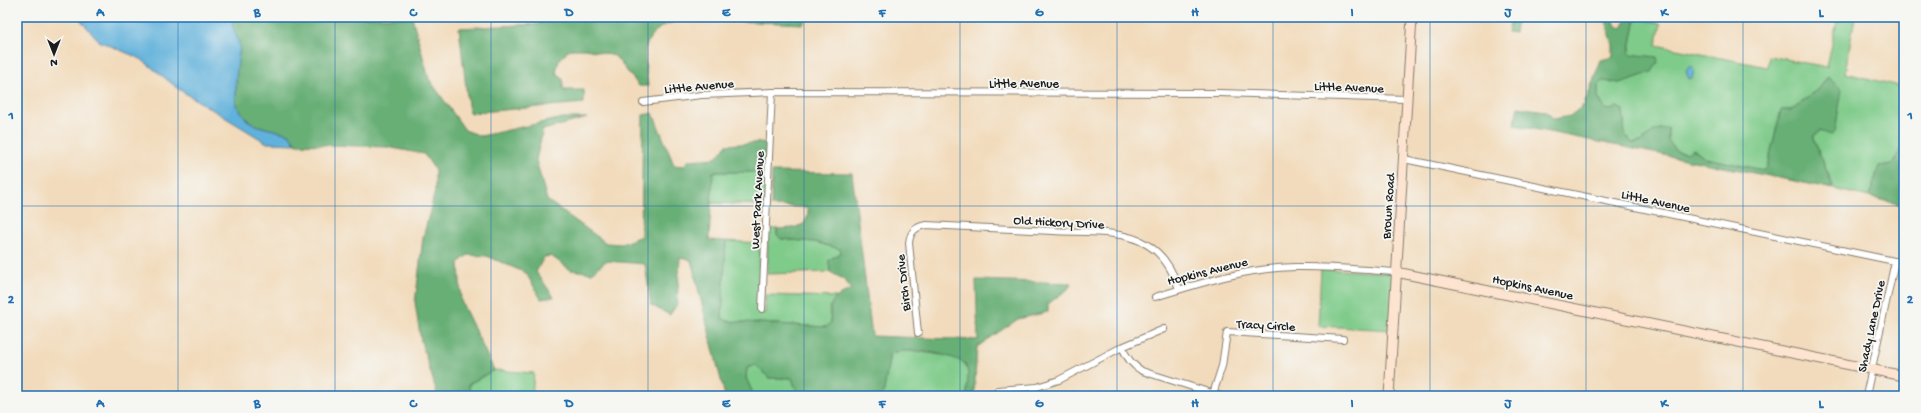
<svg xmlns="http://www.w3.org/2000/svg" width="1921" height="413" font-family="'Gochi Hand',sans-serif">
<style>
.green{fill:#7fcb8a;stroke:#4e7453}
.forest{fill:#67af76;stroke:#426649}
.water{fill:#60b1db;stroke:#3e667c}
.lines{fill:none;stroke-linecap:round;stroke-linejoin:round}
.street-casing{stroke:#877c6c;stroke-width:8}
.secondary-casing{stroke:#877c6c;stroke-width:11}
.street{stroke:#fff;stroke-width:6}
.secondary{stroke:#fde4d1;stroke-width:9}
.grid{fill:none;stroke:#1f6fb2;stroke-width:1;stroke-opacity:0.55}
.labels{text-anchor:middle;stroke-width:3.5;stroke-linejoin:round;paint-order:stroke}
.street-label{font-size:13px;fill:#1c1c1c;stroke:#f6f6f2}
.neatline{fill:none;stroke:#1f6fb2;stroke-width:1.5}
.grid-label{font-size:13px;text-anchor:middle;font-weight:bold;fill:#1f6fb2}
</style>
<rect width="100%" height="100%" fill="#f6f6f2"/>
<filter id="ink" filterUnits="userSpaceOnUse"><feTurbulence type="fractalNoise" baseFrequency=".025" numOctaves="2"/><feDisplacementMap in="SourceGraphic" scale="8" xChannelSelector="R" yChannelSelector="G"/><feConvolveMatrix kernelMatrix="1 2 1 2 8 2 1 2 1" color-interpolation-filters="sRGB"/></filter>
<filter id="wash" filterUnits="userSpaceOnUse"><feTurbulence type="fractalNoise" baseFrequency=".012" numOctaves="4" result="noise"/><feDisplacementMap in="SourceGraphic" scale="16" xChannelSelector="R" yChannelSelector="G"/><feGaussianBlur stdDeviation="0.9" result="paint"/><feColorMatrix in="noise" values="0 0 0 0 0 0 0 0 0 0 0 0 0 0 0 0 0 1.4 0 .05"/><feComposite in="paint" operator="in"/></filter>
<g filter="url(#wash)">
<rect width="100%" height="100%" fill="#f2dbbc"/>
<!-- green -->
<g class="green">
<polygon points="730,17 755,17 759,22 729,21"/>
<polygon points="1636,17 1661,24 1656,45 1767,67 1769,56 1827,67 1838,17 1855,17 1845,73 1904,87 1904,142 1893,164 1879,166 1869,197 1829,188 1833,187 1832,183 1814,140 1814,135 1819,131 1831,135 1836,85 1828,76 1819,89 1791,110 1781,110 1767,167 1763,170 1705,158 1693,149 1687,153 1676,151 1668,141 1668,128 1655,130 1641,142 1632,143 1625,135 1623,110 1617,107 1609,110 1605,109 1598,97 1598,86 1603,81 1620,83 1652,72 1657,62 1629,55"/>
<polygon points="713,172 767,172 765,205 711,203"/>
<polygon points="768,229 777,229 777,234 781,239 814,242 840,249 841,253 829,260 830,272 767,274"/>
<polygon points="726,241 760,243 758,312 765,313 765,295 836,297 829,308 831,324 826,327 727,321 722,318"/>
<polygon points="1321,269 1395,273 1393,330 1318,326"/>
<polygon points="903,350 950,356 965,363 968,373 967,396 883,396 890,353"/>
<polygon points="756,365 769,378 792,378 798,396 754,396 746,378 747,368"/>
<polygon points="494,370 534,373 532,396 470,396 469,384"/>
</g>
<!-- forest -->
<g class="forest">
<path d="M 233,17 L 412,17 L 429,79 L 465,130 L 481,136 L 563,118 L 587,118 L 543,130 L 536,160 L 547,200 L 606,243 L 622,244 L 641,236 L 643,115 L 653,113 L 674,165 L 683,166 L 689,160 L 716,158 L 726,145 L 767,142 L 767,172 L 713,172 L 709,240 L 726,241 L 722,318 L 727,321 L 826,327 L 831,323 C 828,301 832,299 851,289 L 845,280 L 830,272 L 829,260 L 841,253 L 840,249 L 814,242 L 781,239 L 777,235 L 777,229 L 793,228 L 804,224 L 808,216 L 808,209 L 802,207 L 771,206 L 772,172 L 852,173 L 872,336 L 978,340 L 976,280 L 1072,283 L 1068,289 L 1048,304 L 1048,312 L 1018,319 L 977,347 L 974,396 L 967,396 L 968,373 L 965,363 C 943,352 914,348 890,353 L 883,396 L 798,396 L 792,378 L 769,378 L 756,365 L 747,368 L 746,378 L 754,396 L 725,396 L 691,260 L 680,258 L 677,304 L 670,315 L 651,305 L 645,264 L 606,261 L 592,273 L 571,270 L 551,256 L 544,257 L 536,272 L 554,297 L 541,299 L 526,273 L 487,256 L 468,255 L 459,262 L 461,301 L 494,370 L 469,384 L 470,396 L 438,396 L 421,341 L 415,303 L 423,238 L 435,191 L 435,170 L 424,154 L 387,147 L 296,144 L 289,134 L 258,126 L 247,120 L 236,105 L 236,78 L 232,24 Z"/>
<path d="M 540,17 L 730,17 L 729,21 C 700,20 659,12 646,46 C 643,53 647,77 648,86 L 639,86 L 615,56 L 586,49 L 570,49 L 559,60 L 556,72 L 563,79 L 563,90 L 584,90 L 584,103 L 469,113 L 459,28 L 540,24 Z"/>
<polygon points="755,17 807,17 803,24 759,22"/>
<polygon points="1511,17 1518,17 1515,33 1508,32"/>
<polygon points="1605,17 1612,17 1616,26 1622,28 1628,17 1636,17 1629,54 1657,57 1658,62 1652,72 1620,83 1603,81 1598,86 1598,97 1605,109 1610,110 1617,107 1623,110 1625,135 1632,143 1641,142 1655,130 1668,128 1668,141 1676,151 1687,153 1693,149 1705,158 1763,170 1767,167 1781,110 1791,110 1819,89 1828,76 1836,85 1842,89 1835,132 1831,135 1819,131 1814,135 1814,140 1833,187 1829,188 1514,125 1518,107 1545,111 1554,119 1570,116 1584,105 1601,60 1613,57 1613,45"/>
<polygon points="1904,142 1903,205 1869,197 1879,166 1893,164"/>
</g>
<!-- water -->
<g class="water">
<polygon points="78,17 253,17 234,17 232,24 240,46 236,78 236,105 247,120 258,126 289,134 296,144 267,143 180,90 141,59 99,41"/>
<polygon points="1691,65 1694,70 1692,78 1689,79 1686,71 1688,67"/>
</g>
</g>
<g filter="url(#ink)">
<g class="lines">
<!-- street casing -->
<g class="street-casing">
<g id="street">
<polyline points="643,102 702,95 772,92 1219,93 1406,99"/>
<polyline points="1404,159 1904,263"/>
<path d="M 1155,297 C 1201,283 1246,268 1295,267 C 1329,266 1363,270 1396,272"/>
<polyline points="762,309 772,92"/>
<path d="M 918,333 L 909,243 C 910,232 915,227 926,225 C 968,227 1011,229 1053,231 C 1082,233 1120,229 1146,244 C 1164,254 1173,271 1179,289"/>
<path d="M 1122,347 C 1127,358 1132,365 1142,371 L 1221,396"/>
<polyline points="998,390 1037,387 1059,380 1122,347 1164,329"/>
<polyline points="1213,394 1222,366 1227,332 1343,339"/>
<polyline points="1866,396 1895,261"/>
</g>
</g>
<!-- secondary casing -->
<g class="secondary-casing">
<g id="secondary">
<polyline points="1396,272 1904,376"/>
<polyline points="1389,396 1412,17"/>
</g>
</g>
<!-- street -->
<use href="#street" class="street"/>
<!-- secondary -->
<use href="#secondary" class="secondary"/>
</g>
</g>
<!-- grid -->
<path class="grid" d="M 178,17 L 178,396M 335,17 L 335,396M 491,17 L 491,396M 648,17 L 648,396M 804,17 L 804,396M 960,17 L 960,396M 1117,17 L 1117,396M 1273,17 L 1273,396M 1430,17 L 1430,396M 1586,17 L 1586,396M 1743,17 L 1743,396M 17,206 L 1904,206"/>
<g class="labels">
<!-- street labels -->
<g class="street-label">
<text x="1024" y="87">Little Avenue</text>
<text transform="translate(699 85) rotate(-5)" y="5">Little Avenue</text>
<text transform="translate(1349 86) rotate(2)" y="5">Little Avenue</text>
<text transform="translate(756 200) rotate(-87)" y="5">West Park Avenue</text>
<text transform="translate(1656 200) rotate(12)" y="5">Little Avenue</text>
<text transform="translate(1387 206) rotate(-86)" y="5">Brown Road</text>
<text transform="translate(1059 221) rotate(3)" y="5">Old Hickory Drive</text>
<text transform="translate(1207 270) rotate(-14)" y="5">Hopkins Avenue</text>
<text transform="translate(902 283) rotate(-96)" y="5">Birch Drive</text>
<text transform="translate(1533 286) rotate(12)" y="5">Hopkins Avenue</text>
<text transform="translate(1266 324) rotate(3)" y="5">Tracy Circle</text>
<text transform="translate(1870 326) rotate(-78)" y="5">Shady Lane Drive</text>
</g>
</g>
<!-- margin -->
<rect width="1921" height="413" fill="none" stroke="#f6f6f2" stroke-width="44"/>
<!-- north arrow -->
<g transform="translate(54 54) rotate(180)" stroke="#f6f6f2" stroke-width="3" paint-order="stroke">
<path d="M0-3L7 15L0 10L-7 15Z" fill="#1c1c1c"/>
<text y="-6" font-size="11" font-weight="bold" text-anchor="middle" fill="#1c1c1c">N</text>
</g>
<rect x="22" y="22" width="1877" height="369" class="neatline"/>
<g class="grid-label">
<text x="100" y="16">A</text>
<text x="257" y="16">B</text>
<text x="413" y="16">C</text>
<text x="569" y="16">D</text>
<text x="726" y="16">E</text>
<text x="882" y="16">F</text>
<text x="1039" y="16">G</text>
<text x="1195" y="16">H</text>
<text x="1352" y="16">I</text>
<text x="1508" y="16">J</text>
<text x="1664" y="16">K</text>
<text x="1821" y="16">L</text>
<text x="11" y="119">1</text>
<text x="1910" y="119">1</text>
<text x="11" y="303">2</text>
<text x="1910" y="303">2</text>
<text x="100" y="407">A</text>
<text x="257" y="407">B</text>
<text x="413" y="407">C</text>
<text x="569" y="407">D</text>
<text x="726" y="407">E</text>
<text x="882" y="407">F</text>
<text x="1039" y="407">G</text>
<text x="1195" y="407">H</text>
<text x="1352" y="407">I</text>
<text x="1508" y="407">J</text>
<text x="1664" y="407">K</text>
<text x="1821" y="407">L</text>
</g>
</svg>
